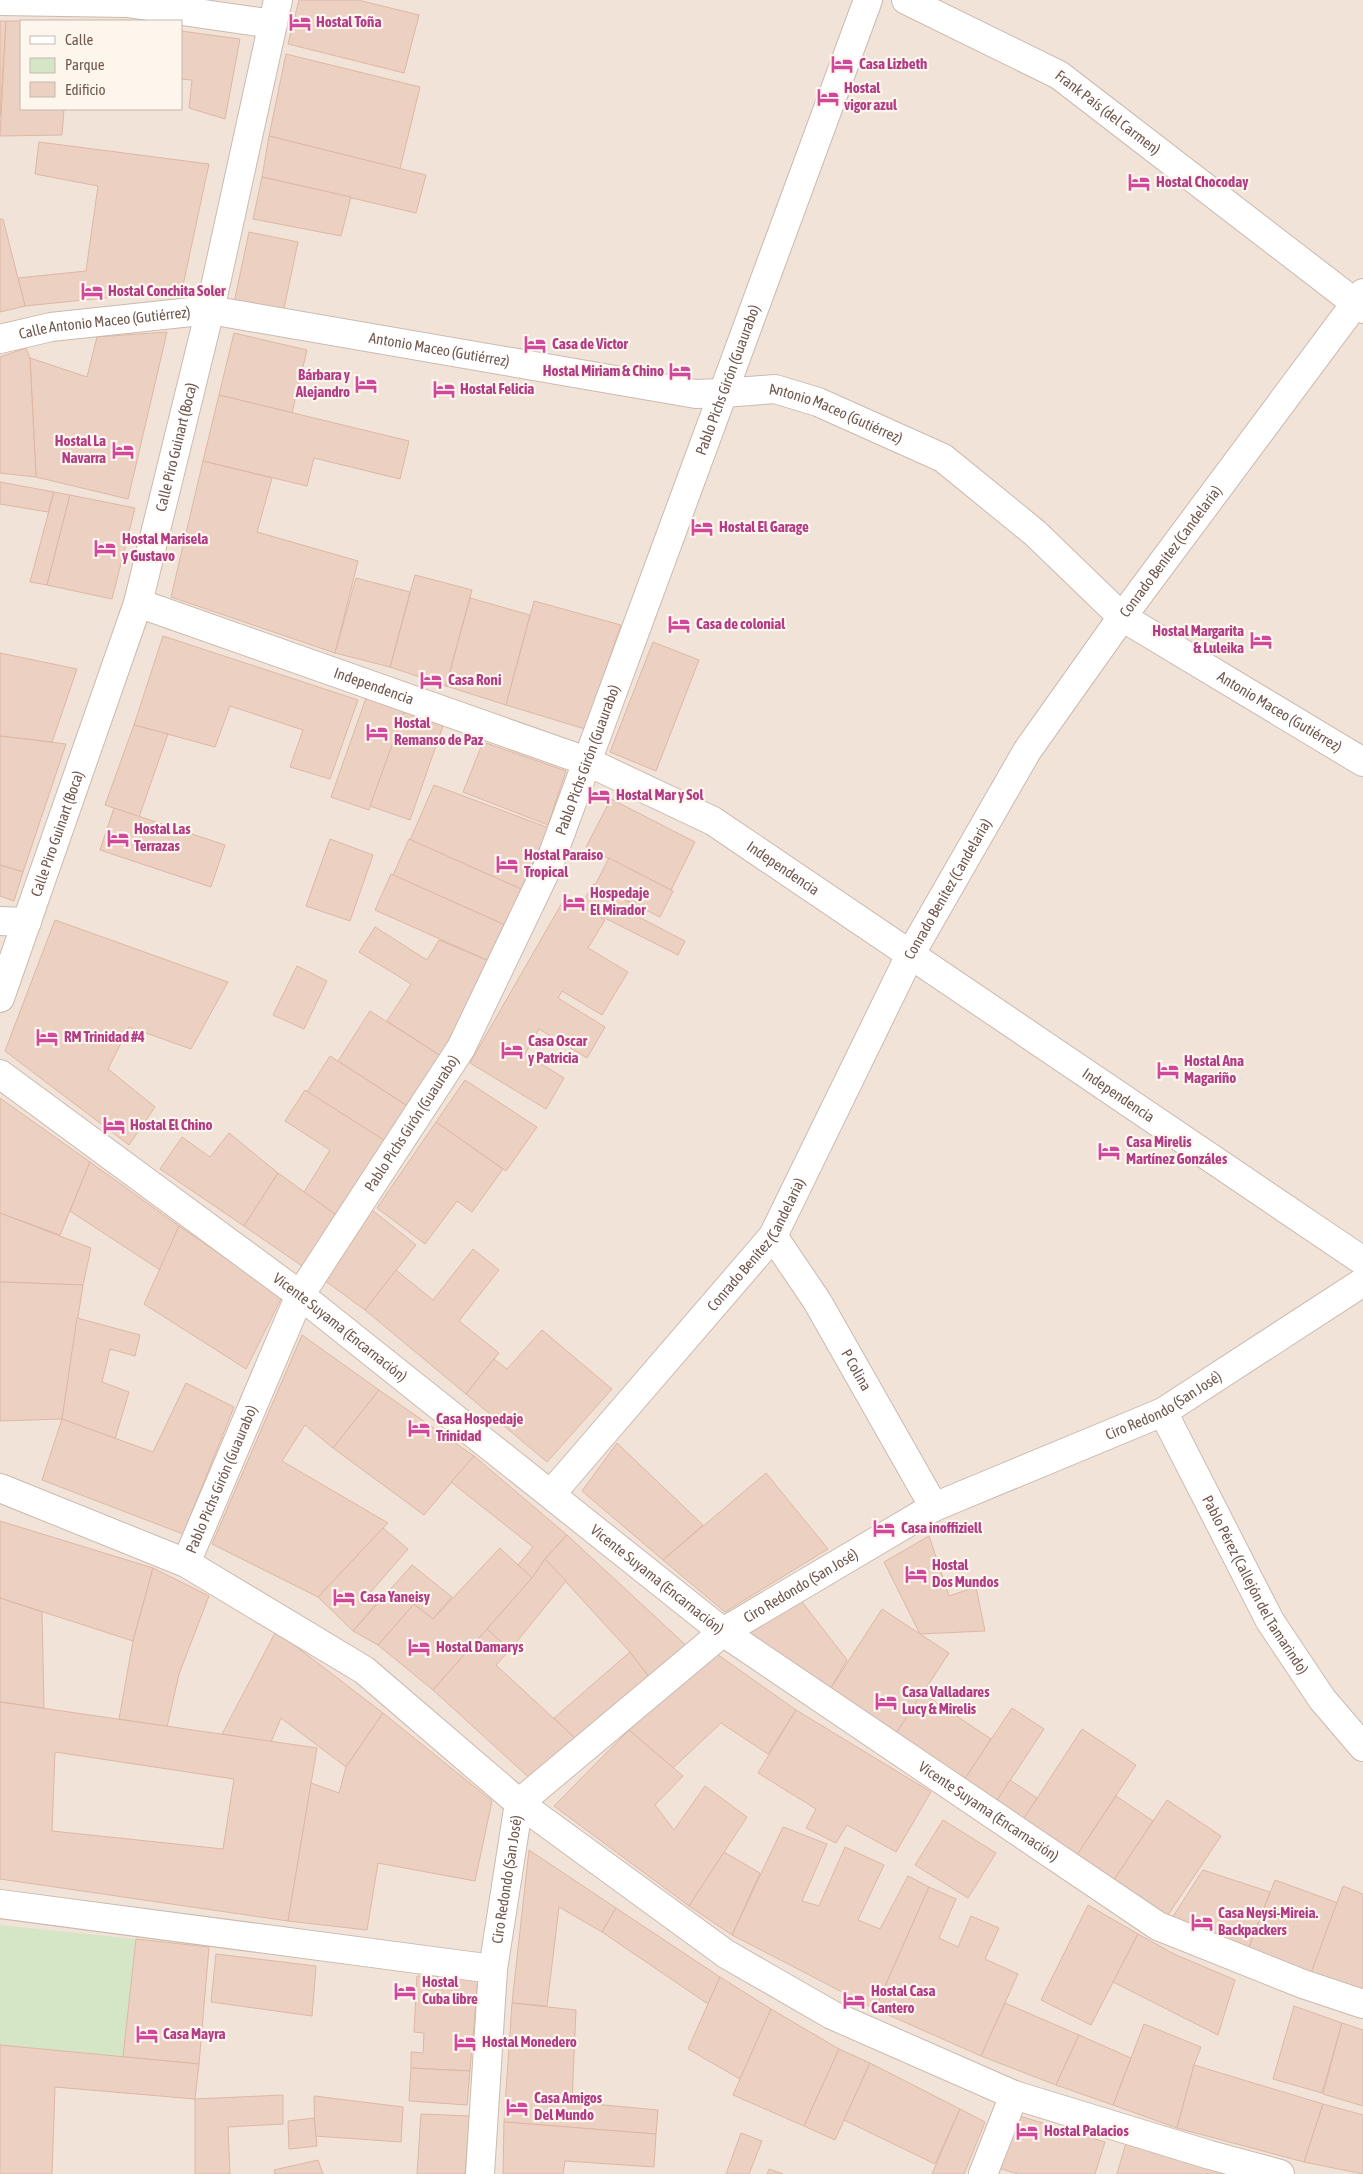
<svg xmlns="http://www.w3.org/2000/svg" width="1363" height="2174" font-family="'Asap Condensed',sans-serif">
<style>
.residential{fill:#f1e3d7;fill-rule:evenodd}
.park{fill:#d5e6c7}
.building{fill:#ecd1c2;stroke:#ddb7a4;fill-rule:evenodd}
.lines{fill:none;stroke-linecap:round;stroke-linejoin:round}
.street-casing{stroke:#cbbaaf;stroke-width:30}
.street{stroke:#fff;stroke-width:28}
.labels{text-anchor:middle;stroke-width:4.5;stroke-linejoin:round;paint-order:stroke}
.hotel-label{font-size:15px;font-weight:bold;fill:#b23c85;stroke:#fdf6ed;text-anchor:start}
.street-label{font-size:15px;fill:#71594f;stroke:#fdf6ed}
</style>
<rect width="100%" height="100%" fill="#faf2e7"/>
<!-- residential -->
<path class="residential" d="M 0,0 L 1363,0 L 1363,2174 L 0,2174 ZM 21,21 L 181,21 L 181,109 L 21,109 Z"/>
<!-- park -->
<polygon class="park" points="0,1925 136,1939 123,2057 0,2045"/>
<!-- building -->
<g class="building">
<polygon points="299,0 358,0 419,15 404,73 288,44"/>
<polygon points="0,21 6,21 0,117"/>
<polygon points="6,21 29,21 21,21 21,109 64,109 62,135 0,136"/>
<polygon points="181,31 240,39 225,119 189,108 192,80 181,79"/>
<polygon points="286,54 420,87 400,169 269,136"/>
<polygon points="269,136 426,175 416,213 262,177"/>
<polygon points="39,142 209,164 182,290 25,306 18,278 86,271 98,186 35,174"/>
<polygon points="262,177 351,197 341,236 253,219"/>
<polygon points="0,219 3,219 25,306 0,312"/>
<polygon points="249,232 298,242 283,313 234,303"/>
<polygon points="167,332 128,499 36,477 30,358 87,377 97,337"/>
<polygon points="234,333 307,350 292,413 219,395"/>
<polygon points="26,348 30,358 36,477 0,473 0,357"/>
<polygon points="219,395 409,441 400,479 314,458 307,486 203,461"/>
<polygon points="203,461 272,478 257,532 358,561 335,653 171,597"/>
<polygon points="0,482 54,492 48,512 0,504"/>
<polygon points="54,492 70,495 47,585 30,582"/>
<polygon points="70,495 135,508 112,599 47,585"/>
<polygon points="415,575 472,590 446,686 390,667"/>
<polygon points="356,578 410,592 390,667 335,653"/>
<polygon points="470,598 530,615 506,705 446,686"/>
<polygon points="534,601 621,625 585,729 506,705"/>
<polygon points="163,636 358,700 330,779 290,767 303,730 230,706 215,747 134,725"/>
<polygon points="653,642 699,660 656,771 610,752"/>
<polygon points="0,653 77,669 52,742 0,736"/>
<polygon points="366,698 404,712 369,810 331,797"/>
<polygon points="404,712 443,726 410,820 370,806"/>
<polygon points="134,725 168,734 139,817 105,805"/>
<polygon points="0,736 66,744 23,872 0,865"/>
<polygon points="483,742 566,771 548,825 463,792"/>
<polygon points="434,785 549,828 521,889 410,840"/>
<polygon points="611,799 695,842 671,890 586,847"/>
<polygon points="114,808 225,845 211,887 100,850"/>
<polygon points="330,839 373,855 350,921 306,906"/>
<polygon points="409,839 521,889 505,925 393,875"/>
<polygon points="609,858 673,891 660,917 595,885"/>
<polygon points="0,865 23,872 14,901 0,896"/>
<polygon points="391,874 505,925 489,961 375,910"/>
<polygon points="593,884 635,905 631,913 685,941 678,955 581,906"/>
<polygon points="566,896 605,920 588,948 628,972 602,1015 562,991 558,998 605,1027 587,1058 539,1029 525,1054 564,1078 546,1109 470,1063"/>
<polygon points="55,920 228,982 191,1049 129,1027 108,1069 155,1107 129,1145 5,1051"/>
<polygon points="375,927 427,960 439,940 489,961 441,1056 387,1021 411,984 359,952"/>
<polygon points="297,966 327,981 304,1029 273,1015"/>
<polygon points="370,1011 441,1056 409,1107 338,1061"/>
<polygon points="330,1056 409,1107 387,1142 307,1092"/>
<polygon points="465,1080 537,1127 506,1171 436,1122"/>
<polygon points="305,1090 387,1142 339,1217 304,1192 330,1150 285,1121"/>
<polygon points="0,1098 90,1162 60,1235 0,1213"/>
<polygon points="436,1122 503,1169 472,1212 457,1201 425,1244 377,1208"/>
<polygon points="229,1133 278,1173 244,1226 160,1169 182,1137 210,1157"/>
<polygon points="90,1162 179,1226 160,1270 70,1211"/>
<polygon points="278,1173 339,1217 302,1266 244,1226"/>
<polygon points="372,1210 416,1245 365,1310 324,1280"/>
<polygon points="0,1213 91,1248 83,1285 0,1282"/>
<polygon points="179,1226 282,1297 246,1369 144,1304"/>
<polygon points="473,1249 499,1270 459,1321 499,1353 466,1394 365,1310 396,1270 433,1300"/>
<polygon points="0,1282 83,1285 62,1419 0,1421"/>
<polygon points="77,1318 140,1335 135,1356 110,1349 102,1382 129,1392 115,1439 62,1419"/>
<polygon points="542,1330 612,1389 547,1462 466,1394 494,1359 507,1369"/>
<polygon points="302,1335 379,1390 333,1448 305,1425 282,1461 388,1523 318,1597 212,1544"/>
<polygon points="186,1383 234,1407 183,1534 42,1480 62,1419 153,1452"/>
<polygon points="379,1390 474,1456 424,1515 333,1448"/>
<polygon points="617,1443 703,1525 663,1560 582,1491"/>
<polygon points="474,1456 567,1535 545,1559 532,1578 518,1565 533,1547 451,1482"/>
<polygon points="766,1473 828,1549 725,1612 663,1560"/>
<polygon points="0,1521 153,1568 133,1641 0,1598"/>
<polygon points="383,1528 408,1549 369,1594 376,1604 353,1631 318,1597"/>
<polygon points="567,1535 689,1648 652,1681 630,1652 545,1559"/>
<polygon points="929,1536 949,1596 976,1587 985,1631 920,1634 884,1562"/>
<polygon points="500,1548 532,1578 433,1690 378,1645 414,1604 433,1619"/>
<polygon points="545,1559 566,1581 510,1650 487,1629 532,1578"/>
<polygon points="412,1565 452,1597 433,1619 414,1604 378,1645 353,1631"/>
<polygon points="153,1568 209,1596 179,1674 167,1727 119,1719 133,1641"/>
<polygon points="0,1598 42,1612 44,1708 0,1702"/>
<polygon points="799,1598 847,1660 829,1691 748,1633"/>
<polygon points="882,1609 949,1653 895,1735 829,1691"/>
<polygon points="487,1629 510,1650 496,1665 577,1740 536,1784 433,1690"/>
<polygon points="276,1631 383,1713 346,1767 281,1718 271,1742 222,1734"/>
<polygon points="630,1652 652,1681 577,1740 554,1718"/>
<polygon points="714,1652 796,1710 768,1754 721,1723 673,1768 629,1730"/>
<polygon points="922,1693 991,1739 964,1780 895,1735"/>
<path d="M 0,1702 L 317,1748 L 288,1921 L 0,1879 ZM 55,1752 L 234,1779 L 223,1849 L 52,1831 Z"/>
<polygon points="1012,1708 1044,1729 996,1802 964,1780"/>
<polygon points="796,1710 931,1792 896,1852 847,1825 836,1843 806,1828 816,1809 758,1773"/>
<polygon points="383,1713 492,1801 475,1881 378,1863 367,1930 288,1921 311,1783 339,1793 346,1767"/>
<polygon points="1082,1729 1136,1765 1075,1858 1021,1823"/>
<polygon points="629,1730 683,1776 655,1805 674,1830 705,1786 747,1817 689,1906 554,1806"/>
<polygon points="1010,1780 1037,1798 1023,1820 996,1802"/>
<polygon points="1116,1796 1153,1821 1112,1883 1075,1858"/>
<polygon points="1167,1800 1221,1836 1166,1918 1112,1883"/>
<polygon points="943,1820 996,1853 968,1898 915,1865"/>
<polygon points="783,1827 827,1844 802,1901 819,1906 845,1847 884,1865 858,1920 880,1929 908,1876 929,1887 875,2009 732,1935"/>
<polygon points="529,1850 616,1908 602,1932 559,1907 547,2006 512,2003"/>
<polygon points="724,1852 760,1873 732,1935 689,1906"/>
<polygon points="1203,1870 1270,1892 1248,1950 1170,1921"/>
<polygon points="1275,1880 1338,1903 1311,1973 1248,1950"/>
<polygon points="1343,1886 1363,1894 1363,1991 1311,1973"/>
<polygon points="929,1887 956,1899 939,1938 958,1947 971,1916 999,1928 985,1959 1018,1974 981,2056 875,2009"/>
<polygon points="1088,1905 1138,1934 1091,2025 1041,2000"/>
<polygon points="616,1908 720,1977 708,2004 602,1932"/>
<polygon points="1138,1934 1174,1954 1235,1980 1218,2035 1113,1982"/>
<polygon points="136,1939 209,1947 199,2064 123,2057"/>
<polygon points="216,1954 316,1966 312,2016 211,2002"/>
<polygon points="417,1976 478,1979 470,2071 411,2068 411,2052 423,2053 424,2033 414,2032"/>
<polygon points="720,1977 771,2009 740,2079 688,2049"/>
<polygon points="512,2003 576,2010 572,2102 658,2110 656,2134 504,2122"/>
<polygon points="1005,2003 1079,2035 1056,2085 981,2056"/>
<polygon points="1294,2006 1342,2023 1322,2093 1273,2079"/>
<polygon points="771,2009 839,2049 804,2126 733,2095"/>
<polygon points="1342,2023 1363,2030 1363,2106 1323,2094"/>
<polygon points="1144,2024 1201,2047 1194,2065 1177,2128 1113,2105"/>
<polygon points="1079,2035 1131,2058 1113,2105 1056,2085"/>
<polygon points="0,2045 199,2064 195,2099 55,2087 52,2174 0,2174"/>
<polygon points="839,2049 870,2063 835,2140 804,2126"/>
<polygon points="870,2063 960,2109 935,2164 844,2120"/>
<polygon points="1194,2065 1323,2104 1304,2162 1177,2128"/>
<polygon points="411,2068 470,2071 467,2105 409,2101"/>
<polygon points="283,2095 283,2124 228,2127 230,2174 195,2174 195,2099"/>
<polygon points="314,2096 403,2107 401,2142 315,2136"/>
<polygon points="1323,2104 1363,2115 1363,2174 1304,2162"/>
<polygon points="960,2109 985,2122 964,2174 932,2174"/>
<polygon points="421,2114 470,2116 465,2174 417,2174"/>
<polygon points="1016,2115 1105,2142 1095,2174 1018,2174 992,2166"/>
<polygon points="314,2118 317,2146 289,2149 288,2121"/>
<polygon points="504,2122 656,2134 654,2167 565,2161 563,2174 503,2174"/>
<polygon points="741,2133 762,2141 749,2174 726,2174"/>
<polygon points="1126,2143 1234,2174 1117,2174"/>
<polygon points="318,2160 323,2174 275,2174 274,2170"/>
<polygon points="769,2169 783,2174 767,2174"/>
</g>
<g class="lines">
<!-- street casing -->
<g class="street-casing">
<g id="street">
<path id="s1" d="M 906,0 L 1059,75 L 1363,309"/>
<polyline points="0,1 127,3 273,24"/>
<path id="s2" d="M 0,339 L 51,327 L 210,310 L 696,394 L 723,393 L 775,389 L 818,402 L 943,458 L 1035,533 L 1122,617 L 1363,762"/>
<path id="s3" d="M 138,603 L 586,761 L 713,821 L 1363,1261"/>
<polyline points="0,921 27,922"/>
<path id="s4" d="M 0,998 L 138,603 L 210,310 L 278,0"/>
<path id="s5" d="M 0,1074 L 300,1295 L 723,1632 L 1158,1926 L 1303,1984 L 1363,2004"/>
<path id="s6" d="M 773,1236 L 817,1301 L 934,1507"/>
<path id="s7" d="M 1163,1412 L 1270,1621 L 1322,1699 L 1363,1747"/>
<polyline points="0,1488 186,1563 364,1670 519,1803 726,1954 832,2015 1014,2095 1210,2155 1280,2174"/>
<path id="s8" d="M 551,1494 L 773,1236 L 910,955 L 1027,751 L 1122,617 L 1363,293"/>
<path id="s9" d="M 186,1563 L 300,1295 L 461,1048 L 550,862 L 868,0"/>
<polyline points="0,1904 493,1969"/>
<path id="s10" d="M 480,2174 L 493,1969 L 519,1803 L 723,1632 L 934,1507 L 1163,1412 L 1363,1282"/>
<polyline points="983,2174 1014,2095"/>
</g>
</g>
<!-- street -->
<use href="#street" class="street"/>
</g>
<!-- icons -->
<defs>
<g id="hotel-bare" transform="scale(1.725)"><path d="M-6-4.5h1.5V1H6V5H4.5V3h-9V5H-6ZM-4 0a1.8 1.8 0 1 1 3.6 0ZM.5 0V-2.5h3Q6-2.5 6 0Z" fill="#d1479c" stroke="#fdf6ed" stroke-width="2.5" paint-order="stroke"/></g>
</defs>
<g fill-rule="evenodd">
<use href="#hotel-bare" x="300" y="22"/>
<use href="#hotel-bare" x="842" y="64"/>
<use href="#hotel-bare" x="828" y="97"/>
<use href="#hotel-bare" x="1139" y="182"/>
<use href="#hotel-bare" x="92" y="291"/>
<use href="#hotel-bare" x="535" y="344"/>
<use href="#hotel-bare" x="680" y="371"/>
<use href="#hotel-bare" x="366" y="384"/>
<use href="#hotel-bare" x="444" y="389"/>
<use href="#hotel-bare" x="123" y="450"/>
<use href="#hotel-bare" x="702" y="527"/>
<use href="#hotel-bare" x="105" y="548"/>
<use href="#hotel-bare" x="679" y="624"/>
<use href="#hotel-bare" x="1261" y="640"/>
<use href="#hotel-bare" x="431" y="680"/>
<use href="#hotel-bare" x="377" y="732"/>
<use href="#hotel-bare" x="599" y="795"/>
<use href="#hotel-bare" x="118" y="838"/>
<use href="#hotel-bare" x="507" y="864"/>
<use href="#hotel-bare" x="574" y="902"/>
<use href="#hotel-bare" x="47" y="1037"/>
<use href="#hotel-bare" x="512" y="1050"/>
<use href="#hotel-bare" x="1168" y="1070"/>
<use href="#hotel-bare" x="114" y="1125"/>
<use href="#hotel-bare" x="1109" y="1151"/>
<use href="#hotel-bare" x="419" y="1428"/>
<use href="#hotel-bare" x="884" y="1528"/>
<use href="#hotel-bare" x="916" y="1574"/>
<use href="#hotel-bare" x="344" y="1597"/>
<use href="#hotel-bare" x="419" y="1647"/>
<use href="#hotel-bare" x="886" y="1701"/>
<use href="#hotel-bare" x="1202" y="1922"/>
<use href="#hotel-bare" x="405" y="1991"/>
<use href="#hotel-bare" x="854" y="2000"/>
<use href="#hotel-bare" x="147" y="2034"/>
<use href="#hotel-bare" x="465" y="2042"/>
<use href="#hotel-bare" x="517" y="2107"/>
<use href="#hotel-bare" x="1027" y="2131"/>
</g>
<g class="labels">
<!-- hotel labels -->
<g class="hotel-label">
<text x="316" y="27">Hostal Toña</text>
<text x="859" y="69">Casa Lizbeth</text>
<text x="844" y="93">Hostal<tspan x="844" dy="17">vigor azul</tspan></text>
<text x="1156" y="187">Hostal Chocoday</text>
<text x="108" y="296">Hostal Conchita Soler</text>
<text x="552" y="349">Casa de Victor</text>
<text x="664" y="376" text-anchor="end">Hostal Miriam &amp; Chino</text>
<text x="350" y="380" text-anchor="end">Bárbara y<tspan x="350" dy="17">Alejandro</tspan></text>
<text x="460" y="394">Hostal Felicia</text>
<text x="106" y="446" text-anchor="end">Hostal La<tspan x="106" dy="17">Navarra</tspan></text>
<text x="719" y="532">Hostal El Garage</text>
<text x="122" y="544">Hostal Marisela<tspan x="122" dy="17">y Gustavo</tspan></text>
<text x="696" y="629">Casa de colonial</text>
<text x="1244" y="636" text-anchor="end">Hostal Margarita<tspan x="1244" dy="17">&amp; Luleika</tspan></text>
<text x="448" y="685">Casa Roni</text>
<text x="394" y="728">Hostal<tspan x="394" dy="17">Remanso de Paz</tspan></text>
<text x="616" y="800">Hostal Mar y Sol</text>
<text x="134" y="834">Hostal Las<tspan x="134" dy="17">Terrazas</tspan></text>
<text x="524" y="860">Hostal Paraiso<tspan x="524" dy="17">Tropical</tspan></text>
<text x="590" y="898">Hospedaje<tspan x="590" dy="17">El Mirador</tspan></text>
<text x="64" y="1042">RM Trinidad #4</text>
<text x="528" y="1046">Casa Oscar<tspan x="528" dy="17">y Patricia</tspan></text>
<text x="1184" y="1066">Hostal Ana<tspan x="1184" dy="17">Magariño</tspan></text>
<text x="130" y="1130">Hostal El Chino</text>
<text x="1126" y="1147">Casa Mirelis<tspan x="1126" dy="17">Martínez Gonzáles</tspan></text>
<text x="436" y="1424">Casa Hospedaje<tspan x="436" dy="17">Trinidad</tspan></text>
<text x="901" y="1533">Casa inoffiziell</text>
<text x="932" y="1570">Hostal<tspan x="932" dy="17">Dos Mundos</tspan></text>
<text x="360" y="1602">Casa Yaneisy</text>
<text x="436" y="1652">Hostal Damarys</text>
<text x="902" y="1697">Casa Valladares<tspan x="902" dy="17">Lucy &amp; Mirelis</tspan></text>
<text x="1218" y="1918">Casa Neysi-Mireia.<tspan x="1218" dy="17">Backpackers</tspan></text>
<text x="422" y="1987">Hostal<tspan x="422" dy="17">Cuba libre</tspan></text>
<text x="871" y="1996">Hostal Casa<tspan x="871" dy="17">Cantero</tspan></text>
<text x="163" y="2039">Casa Mayra</text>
<text x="482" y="2047">Hostal Monedero</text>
<text x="534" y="2103">Casa Amigos<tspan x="534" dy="17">Del Mundo</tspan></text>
<text x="1044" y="2136">Hostal Palacios</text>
</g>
<!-- street labels -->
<g class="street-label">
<text dy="5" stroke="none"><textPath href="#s1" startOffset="232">Frank País (del Carmen)</textPath></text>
<text dy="5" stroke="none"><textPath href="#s2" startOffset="106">Calle Antonio Maceo (Gutiérrez)</textPath></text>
<text dy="5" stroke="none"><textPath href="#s2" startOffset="445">Antonio Maceo (Gutiérrez)</textPath></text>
<text dy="5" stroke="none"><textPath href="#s9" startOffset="1306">Pablo Pichs Girón (Guaurabo)</textPath></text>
<text dy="5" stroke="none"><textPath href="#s2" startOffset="850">Antonio Maceo (Gutiérrez)</textPath></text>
<text dy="5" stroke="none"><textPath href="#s4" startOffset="579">Calle Piro Guinart (Boca)</textPath></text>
<text dy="5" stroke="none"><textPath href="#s8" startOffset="1134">Conrado Benítez (Candelaria)</textPath></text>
<text dy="5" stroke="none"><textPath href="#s3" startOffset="250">Independencia</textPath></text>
<text dy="5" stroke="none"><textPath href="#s2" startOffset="1390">Antonio Maceo (Gutiérrez)</textPath></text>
<text dy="5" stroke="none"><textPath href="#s9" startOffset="901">Pablo Pichs Girón (Guaurabo)</textPath></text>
<text dy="5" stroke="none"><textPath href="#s4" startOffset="174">Calle Piro Guinart (Boca)</textPath></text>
<text dy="5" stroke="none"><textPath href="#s3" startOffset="700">Independencia</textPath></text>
<text dy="5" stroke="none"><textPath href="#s8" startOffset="729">Conrado Benítez (Candelaria)</textPath></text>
<text dy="5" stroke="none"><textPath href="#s3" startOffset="1105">Independencia</textPath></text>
<text dy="5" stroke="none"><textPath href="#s9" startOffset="496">Pablo Pichs Girón (Guaurabo)</textPath></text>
<text dy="5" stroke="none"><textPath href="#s8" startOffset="324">Conrado Benítez (Candelaria)</textPath></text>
<text dy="5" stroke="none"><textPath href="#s5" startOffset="424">Vicente Suyama (Encarnación)</textPath></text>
<text dy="5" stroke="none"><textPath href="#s6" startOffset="158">P Colina</textPath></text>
<text dy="5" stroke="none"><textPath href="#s10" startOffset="1136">Ciro Redondo (San José)</textPath></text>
<text dy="5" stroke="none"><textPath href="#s9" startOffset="91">Pablo Pichs Girón (Guaurabo)</textPath></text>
<text dy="5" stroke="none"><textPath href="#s5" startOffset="829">Vicente Suyama (Encarnación)</textPath></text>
<text dy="5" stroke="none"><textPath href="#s7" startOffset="196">Pablo Pérez (Callejón del Tamarindo)</textPath></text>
<text dy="5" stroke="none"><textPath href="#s10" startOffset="730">Ciro Redondo (San José)</textPath></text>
<text dy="5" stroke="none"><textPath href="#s5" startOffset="1234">Vicente Suyama (Encarnación)</textPath></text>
<text dy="5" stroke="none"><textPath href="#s10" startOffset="296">Ciro Redondo (San José)</textPath></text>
</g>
</g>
<!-- legend -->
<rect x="20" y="20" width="162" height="90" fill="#fdf6ed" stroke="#c5b7ae"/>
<rect x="30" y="36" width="25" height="8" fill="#ffffff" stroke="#c5b7ae"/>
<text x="65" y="45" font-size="15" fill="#71594f">Calle</text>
<rect x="30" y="58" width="25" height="15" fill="#d5e6c7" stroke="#c5b7ae"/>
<text x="65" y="70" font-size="15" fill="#71594f">Parque</text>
<rect x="30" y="82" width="25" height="15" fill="#ecd1c2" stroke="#c5b7ae"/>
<text x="65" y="95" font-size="15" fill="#71594f">Edificio</text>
</svg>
